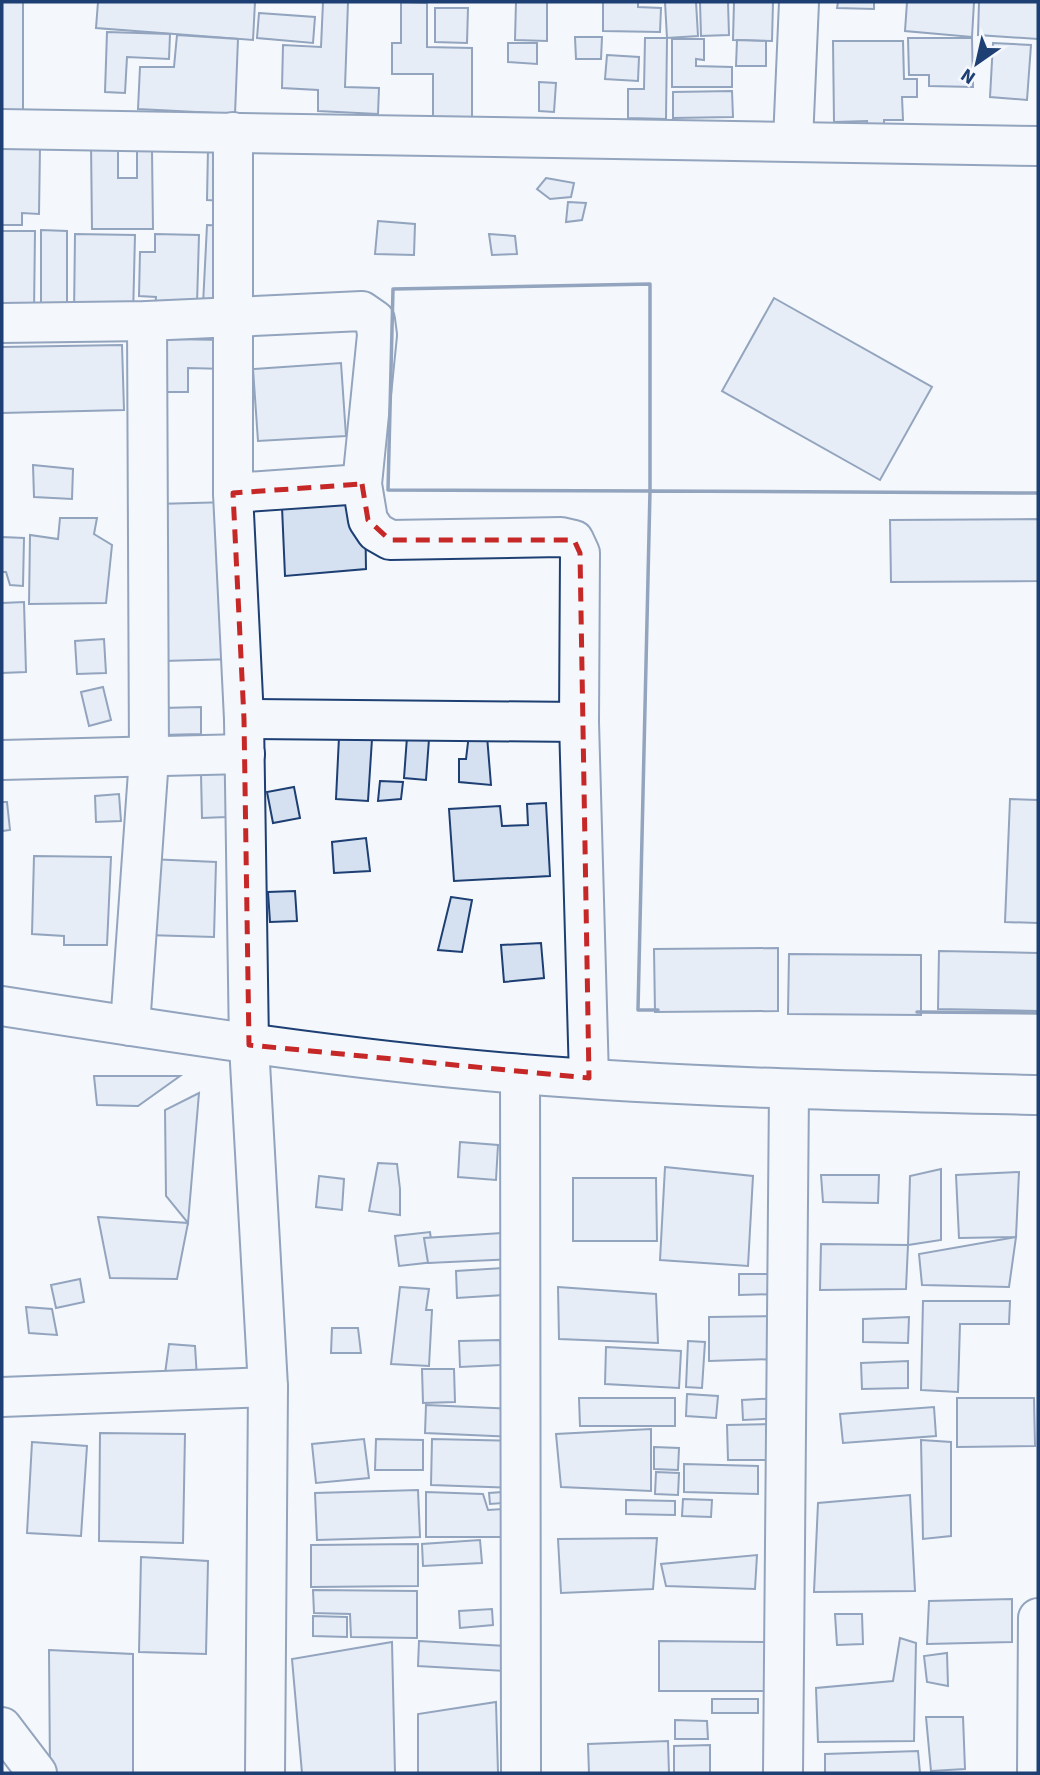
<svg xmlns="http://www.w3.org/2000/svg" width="1040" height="1775" font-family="'Source Sans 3',sans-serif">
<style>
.building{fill:#d5e0f0;stroke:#1d3f73;stroke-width:2}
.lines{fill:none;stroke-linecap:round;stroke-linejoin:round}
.minor-casing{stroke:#1d3f73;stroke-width:42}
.minor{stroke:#f4f7fb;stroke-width:38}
.wall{stroke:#1d3f73;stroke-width:3.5}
.marked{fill:none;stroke:#c62828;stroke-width:5;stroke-dasharray:14 9;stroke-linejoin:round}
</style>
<rect width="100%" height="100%" fill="#f4f7fb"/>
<!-- building -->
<g class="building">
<rect x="2" y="2" width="21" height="110"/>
<polygon points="98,2 255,2 253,40 96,28"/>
<polygon points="323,2 348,2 345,87 379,88 378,114 318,111 318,90 282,88 283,45 321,47"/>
<polygon points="401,2 427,3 427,47 472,48 472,121 433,121 433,74 392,74 392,43 401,43"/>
<polygon points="516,2 547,2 547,41 515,40"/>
<polygon points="603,2 638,2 638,7 661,8 660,32 603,31"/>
<polygon points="665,2 696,2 698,36 667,38"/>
<polygon points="700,2 728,2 729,35 701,36"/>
<polygon points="734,2 773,2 772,41 733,40"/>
<polygon points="838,2 874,2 874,9 837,8"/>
<polygon points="907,2 974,2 972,37 905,31"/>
<polygon points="979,2 1038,2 1038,39 978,35"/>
<polygon points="435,8 468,8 467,43 435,42"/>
<polygon points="259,13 315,17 313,43 257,38"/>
<polygon points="107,32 170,34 169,59 127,57 125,93 105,92"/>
<polygon points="177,35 238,39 235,114 138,109 140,67 174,67"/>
<polygon points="575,37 602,37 601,59 576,59"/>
<polygon points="645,38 667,38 666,119 628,118 628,89 644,89"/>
<polygon points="908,38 972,38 973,87 929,86 929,75 909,75"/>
<polygon points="672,39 704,39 704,60 696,59 696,66 732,67 732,87 672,87"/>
<polygon points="737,40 766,41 766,66 736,66"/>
<polygon points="833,41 903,41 904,79 917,79 917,97 902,97 903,120 884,120 884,129 866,129 867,121 834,122"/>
<polygon points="508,43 537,43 537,64 508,62"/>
<polygon points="993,43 1031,45 1027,100 990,97"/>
<polygon points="607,55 639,57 638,81 605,79"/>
<polygon points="539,82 556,83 554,112 539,111"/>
<polygon points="732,91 733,117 673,118 673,92"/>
<polygon points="91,143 118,144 118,178 137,178 137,151 152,151 153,229 92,229"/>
<polygon points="2,145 40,146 39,214 22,213 22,225 2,225"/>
<polygon points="208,148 228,149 226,201 207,200"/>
<polygon points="546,178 574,183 571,197 550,199 537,189"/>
<polygon points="568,202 586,203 582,220 566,222"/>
<polygon points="378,221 415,224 414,255 375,254"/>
<polygon points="207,225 229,226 224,306 203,305"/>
<polygon points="41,230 67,231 67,311 41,311"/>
<polygon points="2,231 35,231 34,314 2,313"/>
<polygon points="75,234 135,235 133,317 74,316"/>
<polygon points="155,234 199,235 197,304 155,308 156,297 139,296 140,252 155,252"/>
<polygon points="489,234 515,236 517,254 492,255"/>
<polygon points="774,298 932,387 880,480 722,391"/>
<polygon points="167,339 226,340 226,369 188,368 188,392 167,392"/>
<polygon points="122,345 124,410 2,413 2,347"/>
<polygon points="341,363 346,436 258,441 253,369"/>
<polygon points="33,465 73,469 72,499 34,497"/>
<polygon points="230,502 236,659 163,661 156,504"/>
<polygon points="365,502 366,569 285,576 282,507"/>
<polygon points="60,518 97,518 94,534 112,545 106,603 29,604 30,535 58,539"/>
<polygon points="1038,519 1038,581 891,582 890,520"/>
<polygon points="2,537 24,538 23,586 10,585 6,572 2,572"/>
<polygon points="24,602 26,672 2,673 2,603"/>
<polygon points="104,639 106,673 77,674 75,641"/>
<polygon points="103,687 111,720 89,726 81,692"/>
<polygon points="201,707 201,734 162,735 162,708"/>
<polygon points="469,734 487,736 491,785 459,782 459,759 466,759"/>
<polygon points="339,737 372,739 368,801 336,799"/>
<polygon points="407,737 429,739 426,780 404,778"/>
<polygon points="201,774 226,774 227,817 202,818"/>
<polygon points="380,781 403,782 401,799 378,801"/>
<polygon points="294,787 300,818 273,823 267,792"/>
<polygon points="119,794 121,821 96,822 95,796"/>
<polygon points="1010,799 1038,800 1038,923 1005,922"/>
<polygon points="2,802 7,802 10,830 2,831"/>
<polygon points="546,803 550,876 454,881 449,809 500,806 502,826 528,825 527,804"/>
<polygon points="366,838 370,871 334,873 332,842"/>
<polygon points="34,856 111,857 107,945 64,945 64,936 32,934"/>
<polygon points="149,859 216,862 214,937 146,935"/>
<polygon points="295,891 297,921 270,922 268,892"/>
<polygon points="451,897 472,900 462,952 438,950"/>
<polygon points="541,943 544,978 504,982 501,945"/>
<polygon points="778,948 778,1011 655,1012 654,949"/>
<polygon points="939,951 1038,953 1038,1011 938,1009"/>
<polygon points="789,954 921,955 921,1015 788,1014"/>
<polygon points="94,1076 180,1076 138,1106 97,1105"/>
<polygon points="199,1093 188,1223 166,1196 165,1110"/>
<polygon points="460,1142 498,1145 496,1180 458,1177"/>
<polygon points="378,1163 397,1164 400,1189 400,1215 369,1211"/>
<polygon points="665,1167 753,1176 748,1266 660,1260"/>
<polygon points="941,1169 941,1240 908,1245 910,1176"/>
<polygon points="1019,1172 1016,1237 959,1238 956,1175"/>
<polygon points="821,1175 879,1175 878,1203 823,1202"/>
<polygon points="319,1176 344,1179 342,1210 316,1207"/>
<polygon points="573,1178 656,1178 657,1241 573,1241"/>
<polygon points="98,1217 188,1223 177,1279 110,1278"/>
<polygon points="430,1232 434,1262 399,1266 395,1236"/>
<polygon points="517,1232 518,1259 428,1263 424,1238"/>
<polygon points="1016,1237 1009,1287 922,1285 919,1254"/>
<polygon points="821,1244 908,1245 906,1289 820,1290"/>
<polygon points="503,1268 504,1295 457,1298 456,1271"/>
<polygon points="739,1274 776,1274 777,1294 739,1295"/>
<polygon points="80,1279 84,1302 56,1308 51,1285"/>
<polygon points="400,1287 429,1289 426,1310 432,1310 429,1366 391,1364"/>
<polygon points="558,1287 656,1294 658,1343 559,1339"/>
<polygon points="923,1301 1010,1301 1009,1324 960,1324 958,1392 921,1390"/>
<polygon points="26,1307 52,1309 57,1335 29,1333"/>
<polygon points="775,1316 776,1359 709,1361 709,1317"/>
<polygon points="909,1317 908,1343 863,1342 863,1319"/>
<polygon points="332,1328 358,1328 361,1353 331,1353"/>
<polygon points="500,1340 501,1365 460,1367 459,1341"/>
<polygon points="688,1341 705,1342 702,1388 686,1387"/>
<polygon points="169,1344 195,1346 197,1378 165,1374"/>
<polygon points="606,1347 681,1351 679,1388 605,1384"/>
<polygon points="908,1361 908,1388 862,1389 861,1363"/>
<polygon points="422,1369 454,1369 455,1402 423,1403"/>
<polygon points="687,1394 718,1396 716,1418 686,1416"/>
<polygon points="579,1398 675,1398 675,1426 580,1426"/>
<polygon points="781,1398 782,1418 743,1420 742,1400"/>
<polygon points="957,1398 1034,1398 1035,1446 957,1447"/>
<polygon points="426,1405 518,1409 518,1437 425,1433"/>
<polygon points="934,1407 936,1436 843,1443 840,1414"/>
<polygon points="776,1424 776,1460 728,1460 727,1425"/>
<polygon points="651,1429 651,1491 561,1487 556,1434"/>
<polygon points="100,1433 185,1434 183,1543 99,1541"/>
<polygon points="364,1439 369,1478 316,1483 312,1444"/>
<polygon points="376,1439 423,1440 423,1470 375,1470"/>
<polygon points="432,1439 518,1441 517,1488 431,1485"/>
<polygon points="921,1440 951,1442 951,1536 923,1539"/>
<polygon points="32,1442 87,1446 81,1536 27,1533"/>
<polygon points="654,1447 679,1448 678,1470 654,1469"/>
<polygon points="684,1464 758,1466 758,1494 684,1492"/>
<polygon points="656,1472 679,1473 678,1495 655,1494"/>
<polygon points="418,1490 420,1537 317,1540 315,1493"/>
<polygon points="515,1491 516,1502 490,1504 489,1493"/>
<polygon points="426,1492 483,1494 488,1510 503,1509 504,1537 426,1537"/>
<polygon points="910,1495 915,1591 814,1592 818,1503"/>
<polygon points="683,1499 712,1500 711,1517 682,1516"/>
<polygon points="626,1500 675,1501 675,1515 626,1514"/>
<polygon points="657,1538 653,1589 561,1593 558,1539"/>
<polygon points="480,1540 482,1563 423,1566 422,1544"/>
<polygon points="418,1544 418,1586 311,1587 311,1545"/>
<polygon points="757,1555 755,1589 666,1586 661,1564"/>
<polygon points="141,1557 208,1561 206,1654 139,1652"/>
<polygon points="313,1590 417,1591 417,1638 351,1637 350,1614 314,1613"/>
<polygon points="1012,1599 1012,1642 927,1644 929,1601"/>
<polygon points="492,1609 493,1625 460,1628 459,1611"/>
<polygon points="835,1614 862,1614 863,1644 837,1645"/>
<polygon points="313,1616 347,1617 347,1637 313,1636"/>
<polygon points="900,1638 916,1643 914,1741 818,1742 816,1688 893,1681"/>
<polygon points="419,1641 506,1646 505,1671 418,1666"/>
<polygon points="659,1641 777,1642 777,1691 659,1691"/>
<polygon points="392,1642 395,1773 302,1773 292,1659"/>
<polygon points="49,1650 133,1654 133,1773 50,1773"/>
<polygon points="947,1653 948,1686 927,1682 924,1656"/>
<rect x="712" y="1699" width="46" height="14"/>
<polygon points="496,1702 498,1773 418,1773 418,1714"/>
<polygon points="926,1717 963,1717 965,1769 931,1771"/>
<polygon points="675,1720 707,1721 708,1739 675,1739"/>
<polygon points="668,1741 669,1773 589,1773 588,1744"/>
<polygon points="710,1745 710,1773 674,1773 674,1746"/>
<polygon points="918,1751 920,1773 825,1773 825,1754"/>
</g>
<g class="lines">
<!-- minor casing -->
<g class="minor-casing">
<g id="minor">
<polyline points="2,129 1038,146"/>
<polyline points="233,132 233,493 244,719 249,1045 268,1387 265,1773"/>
<polyline points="793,141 799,2"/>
<polyline points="2,323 147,321 362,311 375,320 377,335 362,484 368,520 376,532 390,540 561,537 574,540 580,553 579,722 589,1078"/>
<polyline points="233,493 362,484"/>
<polyline points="244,719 579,722"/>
<polyline points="2,760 245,754"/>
<path d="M 2,1006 C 174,1033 347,1060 521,1074 C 693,1088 866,1091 1038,1095"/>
<polyline points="130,1026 149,758 147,321"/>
<polyline points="520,1074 521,1773"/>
<polyline points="2,1397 268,1387"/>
<polyline points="2,1727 37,1773"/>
<polyline points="783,1773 789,1089"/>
<polyline points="1037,1773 1038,1618"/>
</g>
</g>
<!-- minor -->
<use href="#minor" class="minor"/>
<!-- wall -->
<g class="wall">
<polygon points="650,284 650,491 388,490 393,289"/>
<polyline points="658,1010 638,1010 650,491 1038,493"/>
<polyline points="917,1012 1038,1013"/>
</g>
</g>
<!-- marked area -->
<path d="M0 0H1040V1775H0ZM 362,484 L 368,520 L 390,540 L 574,540 L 580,553 L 589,1078 L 249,1045 L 244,719 L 233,493 Z" fill="#f4f7fb" fill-opacity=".55" fill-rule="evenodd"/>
<path class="marked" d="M 362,484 L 368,520 L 390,540 L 574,540 L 580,553 L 589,1078 L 249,1045 L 244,719 L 233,493 Z"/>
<!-- border -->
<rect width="1040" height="1775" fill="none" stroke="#1d3f73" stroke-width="7"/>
<!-- north arrow -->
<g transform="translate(977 63) rotate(214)" stroke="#f4f7fb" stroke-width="5" paint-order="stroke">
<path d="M0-5L12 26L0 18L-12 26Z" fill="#1d3f73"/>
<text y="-10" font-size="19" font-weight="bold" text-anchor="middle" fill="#1d3f73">N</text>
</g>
</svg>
